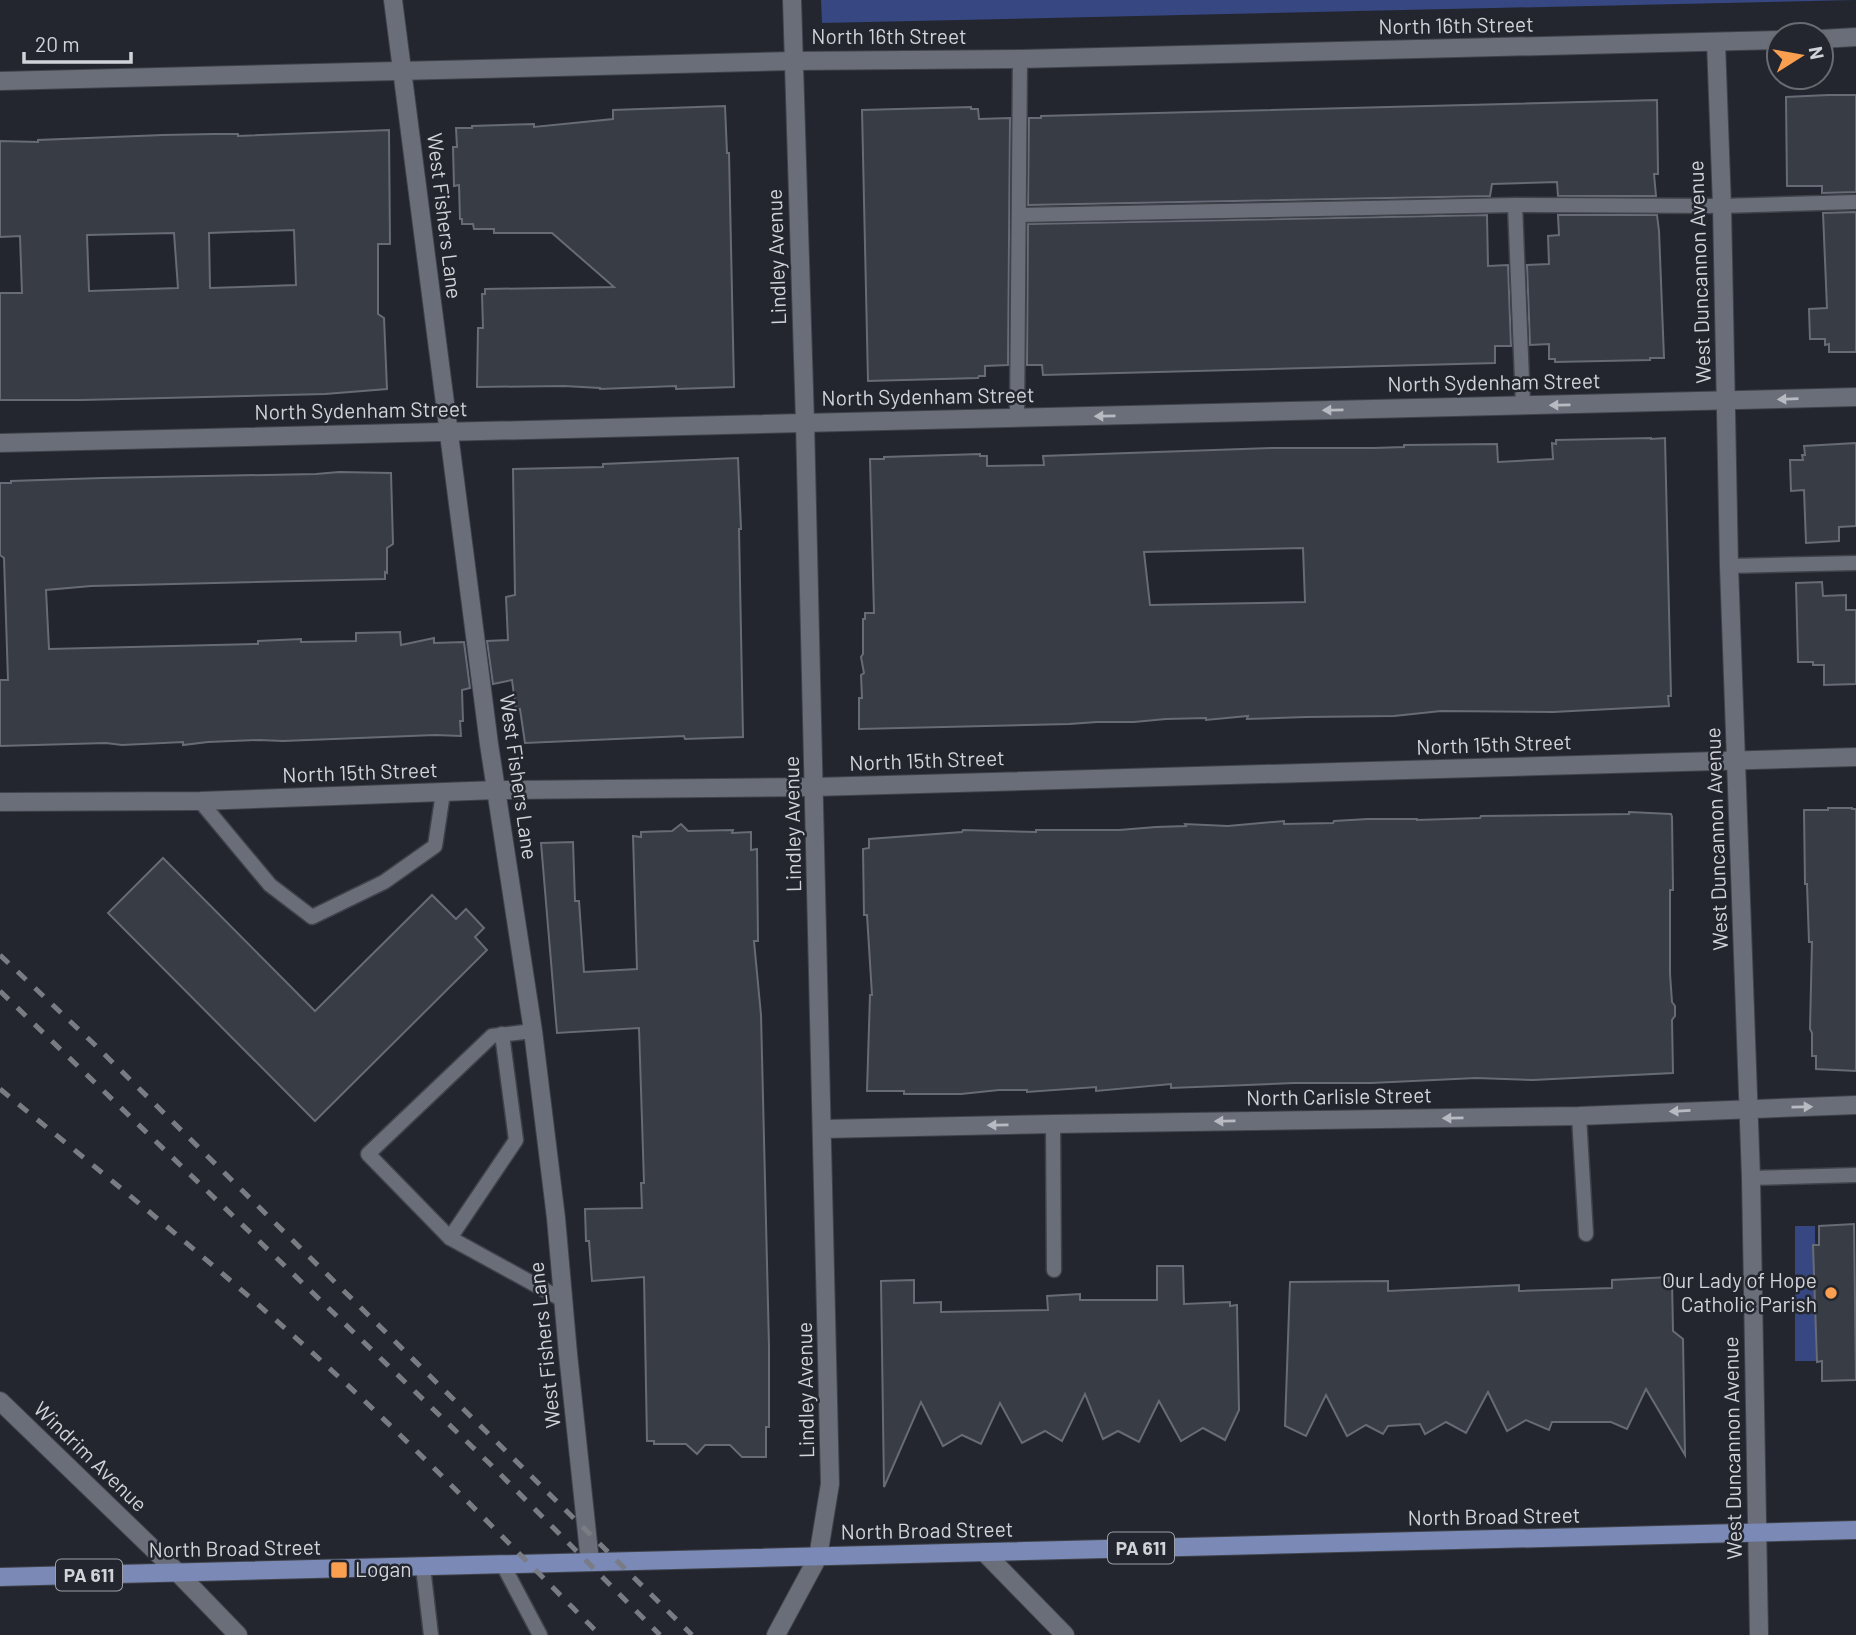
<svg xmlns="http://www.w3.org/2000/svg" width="1856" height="1635" font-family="Barlow,sans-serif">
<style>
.green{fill:#364781}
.building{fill:#383c45;stroke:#676b75;stroke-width:2;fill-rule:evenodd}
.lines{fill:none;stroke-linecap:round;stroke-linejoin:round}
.service-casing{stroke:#3f4249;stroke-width:17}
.minor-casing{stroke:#3f4249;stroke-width:20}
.primary-casing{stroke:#3f4249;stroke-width:20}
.service{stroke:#6a6e78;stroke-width:14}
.minor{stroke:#6a6e78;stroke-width:18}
.primary{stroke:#7a89b5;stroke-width:18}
.rail{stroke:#797c83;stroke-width:5;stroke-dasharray:12 12;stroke-linecap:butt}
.oneway{fill:#b7bac1}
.poi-dot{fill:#fa9f4f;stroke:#23262e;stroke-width:2.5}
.labels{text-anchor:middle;stroke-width:5;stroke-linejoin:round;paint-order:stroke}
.shield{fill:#23262e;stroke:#9d9fa6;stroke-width:2}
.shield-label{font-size:19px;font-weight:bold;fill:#d1d3d9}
.street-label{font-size:21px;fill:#d1d3d9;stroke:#23262e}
.poi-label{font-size:21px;fill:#d1d3d9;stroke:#23262e;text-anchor:end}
</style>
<rect width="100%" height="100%" fill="#23262e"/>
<!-- green -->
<g class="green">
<polygon points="821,0 1856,0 822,23"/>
<polygon points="1795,1226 1815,1226 1816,1361 1795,1361"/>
</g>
<!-- building -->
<g class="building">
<polygon points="1828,95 1856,95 1856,192 1822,193 1822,186 1787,186 1786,97"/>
<polygon points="1657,100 1658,174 1654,174 1656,196 1558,196 1557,182 1492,184 1490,196 1028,205 1029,118 1041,118 1041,116"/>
<polygon points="725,106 727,153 729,153 734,387 676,389 676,386 600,389 600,388 564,386 477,387 478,328 483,328 482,294 485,294 485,289 614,287 552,233 494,233 494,229 474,229 473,224 462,224 462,219 460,219 459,185 454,186 453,147 457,147 456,128 472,128 472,126 534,124 534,127 613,119 613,110"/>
<polygon points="971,107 971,109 978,109 979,119 1010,118 1008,365 985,366 985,376 979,376 978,378 868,381 862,110"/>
<path d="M 389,130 L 390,244 L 378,244 L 378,314 L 384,318 L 387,389 L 325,394 L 82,400 L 0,400 L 0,293 L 22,293 L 20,236 L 0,237 L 0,141 L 38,142 L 38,140 L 163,135 L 213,134 L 238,134 L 238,136 ZM 294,230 L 296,285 L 210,288 L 209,233 ZM 174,233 L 178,288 L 89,291 L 87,235 Z"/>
<polygon points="1856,212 1856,352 1829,352 1829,344 1825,345 1825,339 1810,339 1809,309 1827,308 1823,213"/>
<polygon points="1487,215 1488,266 1508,265 1511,346 1495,346 1495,363 1043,375 1042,365 1027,365 1028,224"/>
<polygon points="1558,215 1657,215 1659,231 1664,358 1650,358 1650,360 1555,362 1555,359 1549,359 1549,344 1530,345 1527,265 1549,264 1548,236 1559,235"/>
<path d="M 1651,438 L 1651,439 L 1665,438 L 1671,696 L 1668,696 L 1669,706 L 1553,712 L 1441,711 L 1394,716 L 1306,717 L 1247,719 L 1248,716 L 1206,720 L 1206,718 L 1166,719 L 1134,722 L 1097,722 L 1069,724 L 859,729 L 859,698 L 862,698 L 861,675 L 864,673 L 861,657 L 863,654 L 863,619 L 865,619 L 865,613 L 874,613 L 870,459 L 884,459 L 884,457 L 980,454 L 980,456 L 987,456 L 987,466 L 1044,465 L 1043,456 L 1271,448 L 1374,448 L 1404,447 L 1404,445 L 1497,444 L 1498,462 L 1553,459 L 1552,443 L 1556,444 L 1556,440 ZM 1303,548 L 1305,602 L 1150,605 L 1144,552 Z"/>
<polygon points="1856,443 1856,526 1839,527 1839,541 1806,543 1804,490 1791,491 1790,460 1803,460 1802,455 1805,455 1804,446"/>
<polygon points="738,458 741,529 739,529 743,737 685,739 684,736 525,743 520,709 516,710 512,680 493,684 487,641 508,640 506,597 515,595 513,469 603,467 603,464"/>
<polygon points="339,472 391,473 393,544 387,548 387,573 385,572 385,579 91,586 46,590 49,649 258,644 258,641 301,639 301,642 356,641 356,633 400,632 401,645 434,638 434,643 464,642 470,688 462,690 463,721 460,721 461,736 435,735 283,741 259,740 208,742 183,745 183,742 122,745 106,743 0,746 0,680 8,680 4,558 0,555 0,483 11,483 11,481 102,478 316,474"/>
<polygon points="1822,582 1823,596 1846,595 1846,610 1856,610 1856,684 1824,685 1824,665 1813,665 1813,662 1798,662 1796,583"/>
<polygon points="1828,808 1852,808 1852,809 1856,809 1856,1071 1816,1069 1816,1056 1812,1056 1812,1033 1810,1029 1812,942 1809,942 1807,884 1805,884 1804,810 1828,810"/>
<polygon points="1629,812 1671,814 1672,817 1673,890 1670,890 1670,974 1672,1002 1675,1006 1675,1016 1672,1020 1673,1073 1533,1080 1476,1078 1371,1083 1294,1083 1171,1088 1171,1084 1096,1091 1096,1087 1027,1092 1027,1090 999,1090 961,1094 904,1094 904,1091 867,1091 870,995 872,995 867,915 864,915 863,849 869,848 869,839 962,832 963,830 1036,832 1036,830 1119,830 1156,827 1186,826 1185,824 1228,826 1284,821 1284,824 1333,823 1334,821 1368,819 1417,819 1417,820 1480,818 1481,816 1629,814"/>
<polygon points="681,824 688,831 733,830 732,833 751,832 751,850 757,849 758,941 754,941 761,1015 769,1346 769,1427 766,1427 766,1457 742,1457 730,1445 705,1445 697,1454 686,1444 654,1444 654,1441 647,1441 644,1277 592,1281 589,1241 586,1241 585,1209 642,1208 641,1183 644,1183 639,1028 557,1033 541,843 573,842 575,901 579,901 584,972 637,969 633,836 641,837 641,832 672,831"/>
<polygon points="163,858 315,1011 432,895 456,919 466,909 484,928 475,937 487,950 315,1121 108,913"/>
<polygon points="1854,1224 1856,1380 1822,1381 1822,1361 1817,1362 1813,1245 1819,1245 1819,1226"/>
<polygon points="1157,1266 1183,1266 1184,1304 1230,1302 1230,1306 1237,1305 1239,1410 1225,1440 1203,1428 1181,1441 1159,1401 1139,1442 1118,1431 1103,1439 1085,1394 1062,1441 1045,1431 1022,1443 1000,1403 981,1444 962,1435 943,1446 921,1402 884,1487 881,1281 914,1280 914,1303 941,1302 941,1312 1048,1310 1047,1296 1080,1294 1080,1300 1157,1300"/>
<polygon points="1669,1277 1669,1281 1672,1281 1673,1331 1683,1339 1685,1455 1646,1389 1627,1429 1611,1422 1552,1422 1549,1430 1526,1420 1507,1431 1488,1392 1466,1433 1446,1422 1425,1434 1420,1424 1388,1426 1383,1434 1366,1425 1347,1436 1326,1395 1306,1436 1285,1426 1290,1282 1388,1281 1388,1291 1519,1285 1519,1291 1612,1288 1612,1280"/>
</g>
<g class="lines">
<!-- service casing -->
<g class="service-casing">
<g id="service">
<polyline points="1515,205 1523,405"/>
<polyline points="1019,215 1515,205 1722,206 1856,202"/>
<polyline points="1017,418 1020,59"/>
<polyline points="1729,566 1856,563"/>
<polyline points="200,801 270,885 312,917 384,882 435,846 443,793"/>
<polyline points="533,1031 492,1036 368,1154 450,1238 563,1300"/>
<polyline points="1579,1116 1586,1234"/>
<polyline points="1053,1124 1054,1270"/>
<polyline points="1751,1178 1856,1175"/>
<polyline points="450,1238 516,1140 502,1034"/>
<polyline points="503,1565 540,1635"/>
<polyline points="423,1567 431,1635"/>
</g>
</g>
<!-- minor casing -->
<g class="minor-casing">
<g id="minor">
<polyline points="393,0 489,744 533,1031 556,1218 568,1354 590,1562"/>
<polyline points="1821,39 1856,37"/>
<polyline points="1716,42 1722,206 1729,566 1751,1178 1759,1635"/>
<polyline points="0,81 793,61 1020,59 1779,40"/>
<polyline points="0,443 1856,397"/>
<polyline points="0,802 200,801 497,790 815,787 1856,757"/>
<polyline points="823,1129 1053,1124 1579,1116 1856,1105"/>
<polyline points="0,1401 178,1573 238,1635"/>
<polyline points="984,1552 1065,1635"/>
<polyline points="776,1635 818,1557 830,1484 805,422 792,0"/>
</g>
</g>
<!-- primary casing -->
<g class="primary-casing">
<polyline id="primary" points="0,1577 1856,1530"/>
</g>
<!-- service -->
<use href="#service" class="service"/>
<!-- minor -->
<use href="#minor" class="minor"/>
<!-- primary -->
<use href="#primary" class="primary"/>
<!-- rail -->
<g class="rail">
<polyline points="0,955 93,1043 692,1635"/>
<polyline points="0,991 488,1462 660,1635"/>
<path d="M 0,1089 C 111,1180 222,1270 328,1367 C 422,1453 510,1545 600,1635"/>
</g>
</g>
<!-- one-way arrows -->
<defs><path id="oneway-solid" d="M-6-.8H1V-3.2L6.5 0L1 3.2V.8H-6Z" transform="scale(1.75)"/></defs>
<g class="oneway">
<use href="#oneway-solid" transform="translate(1788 399) rotate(178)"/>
<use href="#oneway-solid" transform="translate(1560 405) rotate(179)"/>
<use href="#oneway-solid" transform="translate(1333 410) rotate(179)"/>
<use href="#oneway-solid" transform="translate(1105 416) rotate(179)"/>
<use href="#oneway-solid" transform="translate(1802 1107) rotate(-1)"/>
<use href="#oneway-solid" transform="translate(1680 1111) rotate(177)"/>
<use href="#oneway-solid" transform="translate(1453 1118) rotate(179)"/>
<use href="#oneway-solid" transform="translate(1225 1121) rotate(179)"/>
<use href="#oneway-solid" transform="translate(998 1125) rotate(179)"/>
</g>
<!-- markers -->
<g class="poi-dot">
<circle cx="1831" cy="1293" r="7"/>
<rect x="330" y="1561" width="18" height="18" rx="3.5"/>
</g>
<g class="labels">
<!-- shield labels -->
<g class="shield">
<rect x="1108" y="1532.5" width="66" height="31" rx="5"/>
<rect x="56" y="1559.5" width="66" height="31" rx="5"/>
</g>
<g class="shield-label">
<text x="1141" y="1555">PA 611</text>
<text x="89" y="1582">PA 611</text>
</g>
<!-- street labels -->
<g class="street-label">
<text transform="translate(1456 26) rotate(-1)" y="7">North 16th Street</text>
<text x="889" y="44">North 16th Street</text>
<text transform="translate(444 216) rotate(83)" y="7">West Fishers Lane</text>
<text transform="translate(777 257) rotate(-92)" y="7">Lindley Avenue</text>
<text transform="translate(1700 272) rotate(-92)" y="7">West Duncannon Avenue</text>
<text transform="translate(1494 383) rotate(-1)" y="7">North Sydenham Street</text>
<text transform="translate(928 397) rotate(-1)" y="7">North Sydenham Street</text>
<text transform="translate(361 411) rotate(-1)" y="7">North Sydenham Street</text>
<text transform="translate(1494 745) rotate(-2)" y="7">North 15th Street</text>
<text transform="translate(927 761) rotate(-2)" y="7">North 15th Street</text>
<text transform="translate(360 773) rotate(-2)" y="7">North 15th Street</text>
<text transform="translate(518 777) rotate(82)" y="7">West Fishers Lane</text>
<text transform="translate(793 824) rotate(-91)" y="7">Lindley Avenue</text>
<text transform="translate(1717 839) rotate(-92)" y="7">West Duncannon Avenue</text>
<text transform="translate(1339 1097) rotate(-1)" y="7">North Carlisle Street</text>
<text transform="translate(545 1345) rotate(-96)" y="7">West Fishers Lane</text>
<text transform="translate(806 1390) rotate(-91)" y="7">Lindley Avenue</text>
<text transform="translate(1733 1448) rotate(-91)" y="7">West Duncannon Avenue</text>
<text transform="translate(90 1457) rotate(44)" y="7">Windrim Avenue</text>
<text transform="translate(1494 1517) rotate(-1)" y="7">North Broad Street</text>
<text transform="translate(927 1531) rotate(-1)" y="7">North Broad Street</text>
<text transform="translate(235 1549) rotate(-1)" y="7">North Broad Street</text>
</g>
<!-- poi labels -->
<g class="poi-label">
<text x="1817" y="1288">Our Lady of Hope<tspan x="1817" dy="24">Catholic Parish</tspan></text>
<text x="355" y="1577" text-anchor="start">Logan</text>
</g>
</g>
<!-- north arrow -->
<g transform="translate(1800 56) rotate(79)"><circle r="33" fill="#23262e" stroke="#696b72" stroke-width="2"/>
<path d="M0-5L12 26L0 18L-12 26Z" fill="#fa9f4f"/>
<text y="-10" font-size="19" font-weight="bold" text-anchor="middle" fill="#d1d3d9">N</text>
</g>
<!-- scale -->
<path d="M24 52v10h107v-10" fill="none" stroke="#d1d3d9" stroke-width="3.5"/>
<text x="35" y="52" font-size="21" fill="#d1d3d9" stroke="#23262e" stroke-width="5" paint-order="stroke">20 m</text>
</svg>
